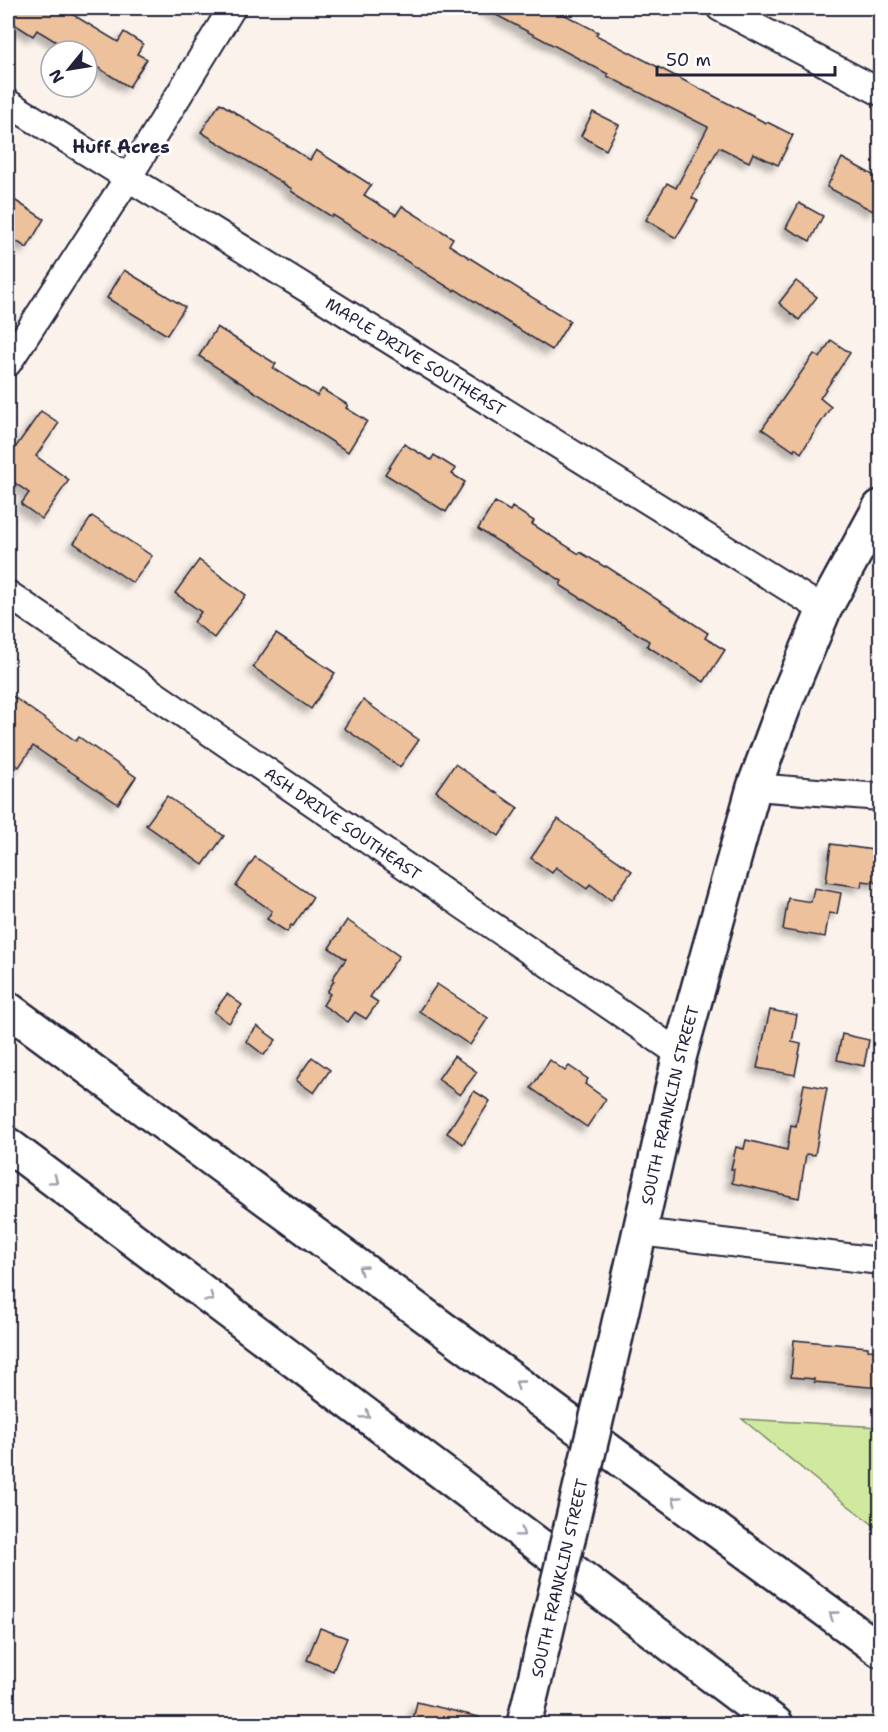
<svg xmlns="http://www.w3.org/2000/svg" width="888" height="1732" font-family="'Shantell Sans',sans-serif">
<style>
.green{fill:#d0e99f;stroke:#79866d;stroke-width:1.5}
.building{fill:#ecc19c;stroke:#22223b;stroke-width:1.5;filter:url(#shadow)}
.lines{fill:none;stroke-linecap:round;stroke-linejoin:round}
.minor-casing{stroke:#22223b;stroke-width:30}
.secondary-casing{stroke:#22223b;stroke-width:38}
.motorway-casing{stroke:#22223b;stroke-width:38}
.minor{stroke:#fff;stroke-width:26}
.secondary{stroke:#fff;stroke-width:33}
.motorway{stroke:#fff;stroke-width:33}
.secondary-bridge-casing{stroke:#22223b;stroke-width:38;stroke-linecap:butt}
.secondary-bridge{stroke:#fff;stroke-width:33}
.oneway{stroke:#9c9ca7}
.labels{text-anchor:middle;stroke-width:6;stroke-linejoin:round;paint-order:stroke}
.street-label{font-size:16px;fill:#22223b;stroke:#fff}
.neighbourhood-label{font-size:18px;font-weight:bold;fill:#22223b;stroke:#fff}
</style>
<defs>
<filter id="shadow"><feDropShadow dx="-5.5" dy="5.5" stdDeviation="3" flood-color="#0004"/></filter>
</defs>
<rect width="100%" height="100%" fill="#fbf3eb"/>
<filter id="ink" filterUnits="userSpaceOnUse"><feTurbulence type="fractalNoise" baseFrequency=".0167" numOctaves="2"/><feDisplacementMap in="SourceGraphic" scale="12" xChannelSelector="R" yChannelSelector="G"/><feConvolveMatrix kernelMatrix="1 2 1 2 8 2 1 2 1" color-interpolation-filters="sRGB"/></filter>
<g filter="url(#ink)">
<!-- green -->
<polygon class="green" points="742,1419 880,1427 880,1530 833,1494"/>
<!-- building -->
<g class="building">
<polygon points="8,8 62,8 118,42 124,32 143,44 137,54 147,59 129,87 87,61 87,51 71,51 37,30 33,36 8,20"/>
<polygon points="483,8 552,8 598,32 596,35 766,123 767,122 793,135 778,165 753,153 749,162 719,147 692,198 698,201 676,238 646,220 667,183 676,188 708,127 607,76 608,74"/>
<polygon points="220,103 310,160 316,150 371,185 364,195 396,215 402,206 453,238 449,245 570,321 552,350 455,289 454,291 333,215 332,217 291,191 292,189 201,132"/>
<polygon points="593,112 619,125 606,150 581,136"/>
<polygon points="842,158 880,179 880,197 873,211 827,187"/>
<polygon points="8,196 44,219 27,248 8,236"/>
<polygon points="799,203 823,216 810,241 786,228"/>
<polygon points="124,270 185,307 167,335 107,298"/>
<polygon points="796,281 817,297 799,320 779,303"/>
<polygon points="217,327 276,364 273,368 317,396 322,389 348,405 346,408 367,421 348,452 199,356"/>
<polygon points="831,340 850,353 820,398 831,407 801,453 795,448 794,451 762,429 814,354 820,358"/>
<polygon points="41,411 59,423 36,456 69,480 42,519 21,504 29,493 8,478 8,458"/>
<polygon points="404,444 431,460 434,455 456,469 452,474 465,482 446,512 385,474"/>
<polygon points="495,502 510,511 512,507 534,521 532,524 579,554 580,552 605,567 606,566 708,633 705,638 725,650 704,682 647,646 649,641 560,585 562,581 478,529"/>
<polygon points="92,516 152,556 133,583 74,543"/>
<polygon points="199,560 246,595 214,638 194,622 201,612 175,593"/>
<polygon points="276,634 335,673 311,709 253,667"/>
<polygon points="8,693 76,741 79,737 136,777 118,804 33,746 19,767 8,759"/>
<polygon points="363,700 419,740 400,767 344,728"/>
<polygon points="455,764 518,808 499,836 436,791"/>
<polygon points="167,796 224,836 203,865 146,825"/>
<polygon points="558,819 632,871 611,900 590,884 587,889 556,867 552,873 531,858"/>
<polygon points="831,844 880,851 880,883 862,881 861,887 826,882"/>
<polygon points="255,857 313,897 293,926 291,925 287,932 267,919 272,911 236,886"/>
<polygon points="814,888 841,893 837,914 829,913 825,937 783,930 788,898 811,902"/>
<polygon points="347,920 399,956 370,997 378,1002 366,1019 355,1012 348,1022 323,1005 330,994 327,992 334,981 332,979 346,959 329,948"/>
<polygon points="437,984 488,1018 470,1045 419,1011"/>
<polygon points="227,994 242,1005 229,1023 214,1012"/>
<polygon points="770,1010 797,1015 792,1042 801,1044 795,1075 757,1068"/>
<polygon points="257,1026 276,1040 264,1055 246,1041"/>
<polygon points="842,1034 869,1040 864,1066 837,1060"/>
<polygon points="454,1056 477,1072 460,1095 438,1079"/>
<polygon points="312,1057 330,1070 314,1093 296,1080"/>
<polygon points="550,1060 565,1071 569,1066 588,1079 585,1084 606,1099 587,1127 531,1088"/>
<polygon points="804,1084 827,1088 815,1155 806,1154 799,1198 732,1183 734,1169 731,1169 736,1147 744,1149 746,1140 787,1150 791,1125 796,1126"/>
<polygon points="474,1091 490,1101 463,1144 447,1133"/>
<polygon points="794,1340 868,1347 868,1350 880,1351 880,1388 814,1382 814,1379 791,1377"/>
<polygon points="320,1628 347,1638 333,1671 307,1660"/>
<polygon points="417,1702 479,1717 478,1725 412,1725"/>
</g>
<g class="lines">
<!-- minor casing -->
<g class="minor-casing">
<g id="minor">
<polyline points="720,8 880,92"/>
<path id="s1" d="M 8,103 L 824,610"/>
<polyline points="8,363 128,178 232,8"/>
<path id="s2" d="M 8,594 L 680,1054"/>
<polyline points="754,787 880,797"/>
<polyline points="640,1232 880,1261"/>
</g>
</g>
<!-- secondary casing -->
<g class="secondary-casing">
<g id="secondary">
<path id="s3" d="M 616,1336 L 680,1054 L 754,787 L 787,698 L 824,610 L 880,507"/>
<polyline points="524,1724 541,1654"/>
</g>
</g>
<!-- motorway casing -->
<g class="motorway-casing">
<g id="motorway">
<polyline points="8,1009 880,1650"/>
<polyline points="8,1145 776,1724"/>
</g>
</g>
<!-- minor -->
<use href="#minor" class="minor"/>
<!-- secondary -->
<use href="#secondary" class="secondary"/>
<!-- motorway -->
<use href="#motorway" class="motorway"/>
<!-- secondary-bridge casing -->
<g class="secondary-bridge-casing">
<polyline id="secondary-bridge" points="541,1654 616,1336"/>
</g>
<!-- secondary-bridge -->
<use href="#secondary-bridge" class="secondary-bridge"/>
</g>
<!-- one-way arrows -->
<defs><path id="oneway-chevron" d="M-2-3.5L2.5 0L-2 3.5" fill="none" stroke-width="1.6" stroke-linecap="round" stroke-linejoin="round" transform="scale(1.5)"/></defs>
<g class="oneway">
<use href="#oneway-chevron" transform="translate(54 1180) rotate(37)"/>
<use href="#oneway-chevron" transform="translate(362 1269) rotate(-144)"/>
<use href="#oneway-chevron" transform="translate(210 1298) rotate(37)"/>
<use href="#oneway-chevron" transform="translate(519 1384) rotate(-144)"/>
<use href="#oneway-chevron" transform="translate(366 1415) rotate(37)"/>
<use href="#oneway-chevron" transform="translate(676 1500) rotate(-144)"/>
<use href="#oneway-chevron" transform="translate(521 1533) rotate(37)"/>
<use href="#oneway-chevron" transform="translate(833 1615) rotate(-144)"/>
</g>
</g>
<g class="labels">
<!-- street labels -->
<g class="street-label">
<text dy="6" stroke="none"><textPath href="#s1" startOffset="480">MAPLE DRIVE SOUTHEAST</textPath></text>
<text dy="6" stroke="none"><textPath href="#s2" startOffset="406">ASH DRIVE SOUTHEAST</textPath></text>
<text dy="6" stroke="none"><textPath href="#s3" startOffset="237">SOUTH FRANKLIN STREET</textPath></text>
<text transform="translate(559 1578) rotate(-77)" y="6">SOUTH FRANKLIN STREET</text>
</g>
<!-- neighbourhood labels -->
<g class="neighbourhood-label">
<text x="121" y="153">Huff Acres</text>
</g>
</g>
<!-- margin -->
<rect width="888" height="1732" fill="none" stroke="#fff" stroke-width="30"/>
<rect x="15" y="15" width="858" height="1702" fill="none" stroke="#22223b" stroke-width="2" filter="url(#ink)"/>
<!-- north arrow -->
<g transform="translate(69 69) rotate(240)"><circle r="28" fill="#ffffff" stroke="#a7a7b1" stroke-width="1.5"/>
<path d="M0-4.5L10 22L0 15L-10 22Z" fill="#22223b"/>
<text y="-9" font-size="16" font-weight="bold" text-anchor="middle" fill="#22223b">N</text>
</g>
<!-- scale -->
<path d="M657 66v9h178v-9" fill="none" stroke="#22223b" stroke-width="3"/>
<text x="666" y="66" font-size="18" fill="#22223b" stroke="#ffffff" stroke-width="4.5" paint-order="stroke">50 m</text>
</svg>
